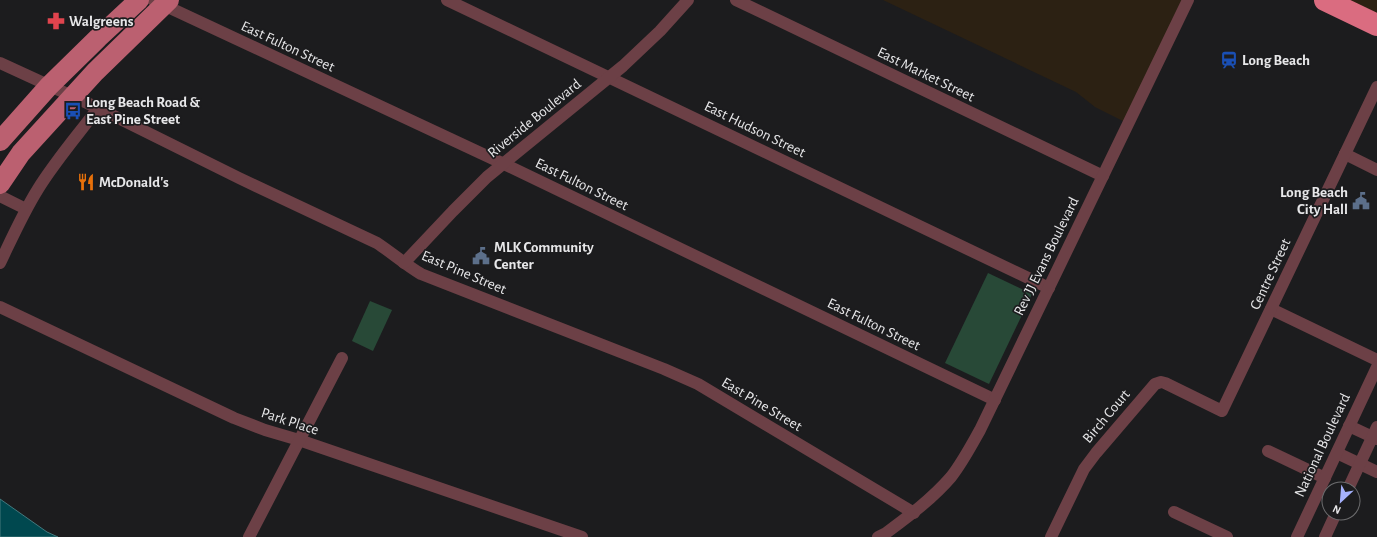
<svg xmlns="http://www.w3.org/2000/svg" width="1377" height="537" font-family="'Alegreya Sans',sans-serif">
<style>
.commercial{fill:#2c2113}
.green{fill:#284937}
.water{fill:#00484f;stroke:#45787d}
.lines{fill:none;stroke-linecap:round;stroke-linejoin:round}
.street{stroke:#6c4046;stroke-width:12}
.primary{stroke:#bb6070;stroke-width:20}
.highway{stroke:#da6c80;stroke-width:22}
.labels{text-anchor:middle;stroke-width:3.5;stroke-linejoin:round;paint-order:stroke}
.poi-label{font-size:15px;font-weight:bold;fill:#e7e7e9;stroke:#1c1c1e;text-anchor:start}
.street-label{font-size:15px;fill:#e7e7e9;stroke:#1c1c1e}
</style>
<rect width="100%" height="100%" fill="#1c1c1e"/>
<!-- commercial -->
<g class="commercial">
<polygon points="883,0 1187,0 1127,123 1095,107 1076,92"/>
<polygon points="1325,0 1377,0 1377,25"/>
</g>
<!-- green -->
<g class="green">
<polygon points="988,273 1032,294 989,384 945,363"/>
<polygon points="370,301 392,310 373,351 352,341"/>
</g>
<!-- water -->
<polygon class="water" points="0,499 47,532 58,537 0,537"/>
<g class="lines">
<!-- street -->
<g class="street">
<polyline points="153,0 504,164 995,400"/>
<polyline points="447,0 1049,288"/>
<polyline points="736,0 1103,176"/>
<path d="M 0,63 L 98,108 L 239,178 L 377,243 C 392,253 406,265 421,274 L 664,369 L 698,384 L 914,513"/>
<polyline points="1345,154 1377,170"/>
<polyline points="0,196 26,209"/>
<path d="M 0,263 C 12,238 23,213 38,189 C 56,160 78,135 98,108"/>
<polyline points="404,263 453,211 487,177 623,66 660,31 688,0"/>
<polyline points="0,307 234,418 265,430 299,440 582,537"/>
<polyline points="1271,309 1377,360"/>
<polyline points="1349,426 1377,439"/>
<polyline points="1268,451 1325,478"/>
<polyline points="1337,453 1377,472"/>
<polyline points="1348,489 1377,427"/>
<polyline points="1174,512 1227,537"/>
<polyline points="249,537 342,358"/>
<path d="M 878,537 L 886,533 C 909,516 932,499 951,477 C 962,463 971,446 980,430 L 1188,0"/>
<polyline points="1051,537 1084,469 1096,453 1155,384 1161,382 1165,383 1222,411 1377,87"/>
<polyline points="1297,537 1377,367"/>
<polyline points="1325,537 1336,513"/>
</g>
<!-- primary -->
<g class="primary">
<polyline points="0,141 49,86 98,38 139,0"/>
<polyline points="0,184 21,153 95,72 169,0"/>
</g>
<!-- highway -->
<polyline class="highway" points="1325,0 1377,25"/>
</g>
<!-- icons -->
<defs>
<g id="pharmacy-bare" transform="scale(1.38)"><path d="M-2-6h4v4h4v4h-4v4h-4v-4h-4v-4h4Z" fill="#e0444e" stroke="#1c1c1e" stroke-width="2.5" paint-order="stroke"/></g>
<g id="station-bare" transform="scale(1.38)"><path d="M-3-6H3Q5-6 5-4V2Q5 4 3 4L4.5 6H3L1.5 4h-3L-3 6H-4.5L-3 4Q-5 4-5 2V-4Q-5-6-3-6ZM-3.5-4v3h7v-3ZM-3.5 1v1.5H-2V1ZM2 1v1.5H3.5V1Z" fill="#1a4fb4" stroke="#1c1c1e" stroke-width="2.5" paint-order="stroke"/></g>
<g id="bus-bare" transform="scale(1.38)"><path d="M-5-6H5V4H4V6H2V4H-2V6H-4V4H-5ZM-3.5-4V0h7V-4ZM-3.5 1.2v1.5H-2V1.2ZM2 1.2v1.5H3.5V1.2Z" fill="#1a4fb4" stroke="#1c1c1e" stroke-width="2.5" paint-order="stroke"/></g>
<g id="restaurant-bare" transform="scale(1.38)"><path d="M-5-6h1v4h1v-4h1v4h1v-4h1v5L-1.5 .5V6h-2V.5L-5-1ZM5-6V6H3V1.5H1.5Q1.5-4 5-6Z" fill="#e8710a" stroke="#1c1c1e" stroke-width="2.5" paint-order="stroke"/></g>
<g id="civic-bare" transform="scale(1.38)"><path d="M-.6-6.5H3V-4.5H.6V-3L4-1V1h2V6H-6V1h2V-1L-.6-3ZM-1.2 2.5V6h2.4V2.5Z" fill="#5c6f8a" stroke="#1c1c1e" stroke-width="2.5" paint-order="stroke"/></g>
</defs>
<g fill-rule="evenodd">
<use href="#pharmacy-bare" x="56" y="21"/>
<use href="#station-bare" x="1229" y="60"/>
<use href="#bus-bare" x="73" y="111"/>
<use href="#restaurant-bare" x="86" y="182"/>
<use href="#civic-bare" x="1361" y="201"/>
<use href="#civic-bare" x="481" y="256"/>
</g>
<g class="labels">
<!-- poi labels -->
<g class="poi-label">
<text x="69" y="26">Walgreens</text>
<text x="1242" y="65">Long Beach</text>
<text x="86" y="107">Long Beach Road &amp;<tspan x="86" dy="17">East Pine Street</tspan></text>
<text x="99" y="187">McDonald's</text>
<text x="1348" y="197" text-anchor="end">Long Beach<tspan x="1348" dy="17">City Hall</tspan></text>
<text x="494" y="252">MLK Community<tspan x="494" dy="17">Center</tspan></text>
</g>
<!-- street labels -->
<g class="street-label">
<text transform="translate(288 46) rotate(25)" y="5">East Fulton Street</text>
<text transform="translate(926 74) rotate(26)" y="5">East Market Street</text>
<text transform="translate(534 118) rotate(-39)" y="5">Riverside Boulevard</text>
<text transform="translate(755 129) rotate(26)" y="5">East Hudson Street</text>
<text transform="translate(582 184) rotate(26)" y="5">East Fulton Street</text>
<text transform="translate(1046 256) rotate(-64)" y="5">Rev JJ Evans Boulevard</text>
<text transform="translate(464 272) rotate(23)" y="5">East Pine Street</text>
<text transform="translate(1270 274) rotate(-65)" y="5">Centre Street</text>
<text transform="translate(874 324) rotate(26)" y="5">East Fulton Street</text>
<text transform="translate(762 404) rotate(31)" y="5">East Pine Street</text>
<text transform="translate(1106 416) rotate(-50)" y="5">Birch Court</text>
<text transform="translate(290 421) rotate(18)" y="5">Park Place</text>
<text transform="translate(1322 445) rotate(-65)" y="5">National Boulevard</text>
</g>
</g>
<!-- north arrow -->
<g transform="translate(1341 501) rotate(206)"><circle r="19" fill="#1c1c1e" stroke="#6d6d6f"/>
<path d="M0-3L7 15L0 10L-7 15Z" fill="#a5b1fc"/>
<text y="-6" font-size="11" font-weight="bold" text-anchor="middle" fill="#e7e7e9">N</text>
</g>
</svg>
